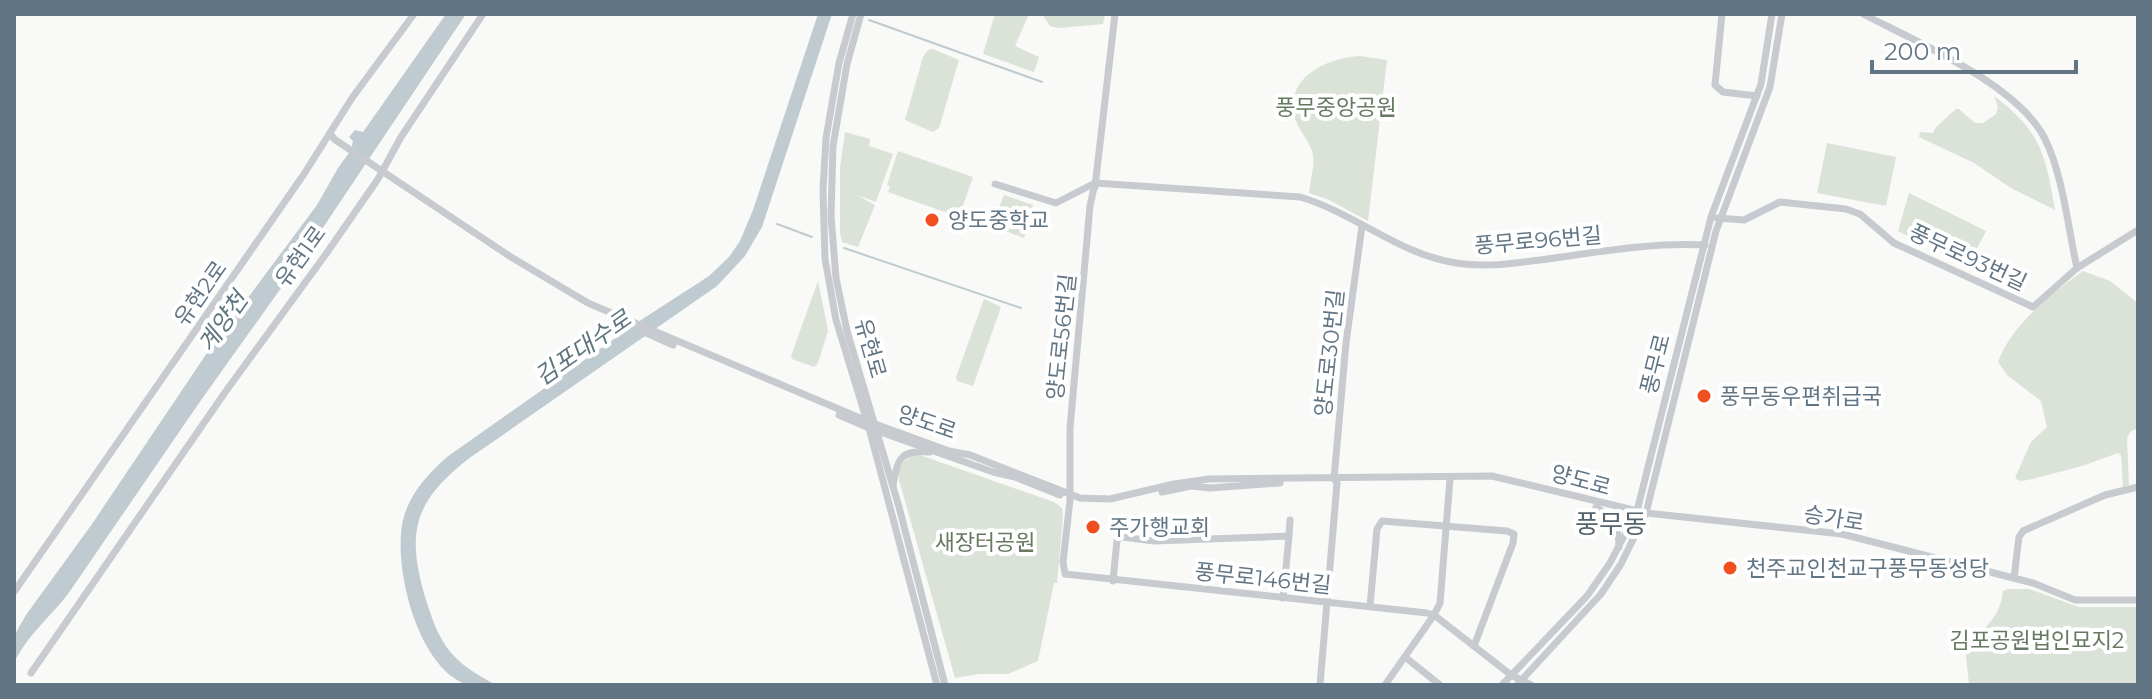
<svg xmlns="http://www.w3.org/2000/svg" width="2152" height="699" font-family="Montserrat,'Noto Sans KR',sans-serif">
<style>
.green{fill:#dbe2d7}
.water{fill:#bfcbd0}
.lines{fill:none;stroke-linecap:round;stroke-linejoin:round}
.stream{stroke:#bfcbd0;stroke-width:2}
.minor{stroke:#c7cbcf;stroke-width:7}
.poi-dot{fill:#f05020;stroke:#fff;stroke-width:3}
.labels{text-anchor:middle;stroke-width:8;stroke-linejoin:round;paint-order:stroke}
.park-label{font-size:22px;fill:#667a61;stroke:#fff}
.poi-label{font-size:22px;fill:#627584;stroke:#fff;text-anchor:start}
.street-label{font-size:22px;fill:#627584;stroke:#fff}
.water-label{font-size:24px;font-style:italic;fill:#5d757e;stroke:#fff}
.quarter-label{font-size:26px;fill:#54636e;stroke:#fff}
</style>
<rect width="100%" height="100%" fill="#f9f9f7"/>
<!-- green -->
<g class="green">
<polygon points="995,14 1029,14 1015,46 1039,57 1034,72 983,54"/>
<polygon points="1042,14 1105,14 1103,24 1059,28 1050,26"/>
<polygon points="933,49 959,60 939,128 933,132 905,120 923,57 928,50"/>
<path d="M 1360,56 L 1387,60 L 1368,221 L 1329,200 L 1309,193 C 1310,181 1315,166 1313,155 C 1311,143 1300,132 1296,121 C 1282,78 1326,58 1360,56 Z"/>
<path d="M 1994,96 C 2041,131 2046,156 2055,210 L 2011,188 L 1974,163 L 1919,137 L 1920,132 L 1933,133 L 1936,127 L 1956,109 L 1959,109 L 1975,123 L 1983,123 L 1996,114 L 1998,107 Z"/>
<polygon points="845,132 870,139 869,146 893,154 876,202 857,195 875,205 858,247 842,242 840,233 840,168"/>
<polygon points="1827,143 1896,157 1886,206 1817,193"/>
<polygon points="898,151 973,177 959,217 888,192 890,186 887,185"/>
<polygon points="1909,193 1986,231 1968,266 1898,231"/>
<polygon points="1004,195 1033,205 1024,238 992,226"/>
<path d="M 2083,271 L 2110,281 L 2138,303 L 2138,428 L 2130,432 L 2127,438 L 2129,485 L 2123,487 L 2121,455 L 2118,453 L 2082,466 L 2028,480 L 2020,481 L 2015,478 L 2031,442 L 2047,427 L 2041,401 L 2007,375 L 1998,362 C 2011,325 2051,294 2083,271 Z"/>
<polygon points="818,281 828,331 818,363 814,367 792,359 791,356"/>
<polygon points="984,299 1001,307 973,386 957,381 956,377"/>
<path d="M 917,454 L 1054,502 L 1062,508 L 1063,517 L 1057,583 L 1054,583 L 1038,661 L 1008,674 L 979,674 L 955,678 L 899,480 C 897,466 904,459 917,454 Z"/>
<path d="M 2007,589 L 2029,589 L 2079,607 L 2138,607 L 2138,685 L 1969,685 L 1965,645 C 1985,628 2000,618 2003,591 Z"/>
</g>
<!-- water -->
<g class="water">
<path d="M 446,14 L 466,14 L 306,253 L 199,403 L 68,594 C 50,617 26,637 14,663 L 14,636 L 26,615 L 92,524 L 209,350 L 317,205 L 338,168 L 351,150 L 353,141 L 349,137 L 355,130 L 363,132 Z"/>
<path d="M 818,14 L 832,14 L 762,227 L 745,256 L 717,286 L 471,457 C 413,501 405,533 427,603 C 433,622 440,642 455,657 C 466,669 482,677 496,685 C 487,685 473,687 465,684 C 416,665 391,561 404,516 C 412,491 428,474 447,457 L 641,320 L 709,276 L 729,257 L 740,241 L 753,210 Z"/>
</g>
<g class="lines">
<!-- stream -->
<g class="stream">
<polyline points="869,20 1042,82"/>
<polyline points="777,224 812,237"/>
<polyline points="844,248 1021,308"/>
</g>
<!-- minor -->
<g class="minor">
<polyline points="853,14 839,63 826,138 823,190 825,259 836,320 869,428 937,685"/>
<polyline points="861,14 847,64 833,146 831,216 836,278 847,331 899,507 945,685"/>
<polyline points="1722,14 1715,85 1723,92 1757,96"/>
<path d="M 1863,14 C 1917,42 2016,84 2044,137 C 2063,174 2068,228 2077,268"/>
<polyline points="330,133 334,139 511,257 588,303 867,421 949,451 970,455 1080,498 1110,499 1174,484 1209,479 1492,476 1646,513 1842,534 2033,583 2075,600 2138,600"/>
<polyline points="1095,183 1090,206 1070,428 1070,500 1063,562 1065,574 1427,613 1434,615 1511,675 1531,685"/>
<path d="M 1095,183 L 1300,197 C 1355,213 1398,254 1456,263 C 1486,268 1517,263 1547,259 C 1598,252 1653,242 1705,245"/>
<polyline points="995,184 1056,203 1095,183"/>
<polyline points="1095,187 1115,14"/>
<polyline points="1717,218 1744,220 1780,202 1846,209 1860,214 1894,243 2033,307 2077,268 2138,230"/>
<polyline points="644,332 673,345"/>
<polyline points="839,415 869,428 993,472 1015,477 1060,495"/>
<path d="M 893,485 C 898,458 900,450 930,452"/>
<polyline points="1162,492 1191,486 1210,488 1280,483"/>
<path d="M 1596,507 C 1612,518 1619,527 1619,547"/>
<polyline points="1289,536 1290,520"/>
<polyline points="2014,578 2019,537 2023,531 2105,495 2138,487"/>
<polyline points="1113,581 1117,540 1122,537 1154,541 1289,536 1283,598"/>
<polyline points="14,592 304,174 352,98 414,14"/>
<polyline points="1370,606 1377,529 1382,521 1507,531 1514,534 1513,543 1474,646"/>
<polyline points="1405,657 1440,685"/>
<polyline points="31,673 226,391 326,254 378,179 401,137 483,14"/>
<polyline points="1320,685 1337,483 1334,479 1346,343 1362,226"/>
<polyline points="1385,685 1434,615 1440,603 1450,479"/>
<polyline points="1502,685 1587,596 1610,563 1637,511 1711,217 1761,84 1772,14"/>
<polyline points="1517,685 1601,594 1621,564 1646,513 1716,231 1770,87 1782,14"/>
</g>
</g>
<!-- markers -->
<g class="poi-dot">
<circle cx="932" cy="220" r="8"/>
<circle cx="1704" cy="396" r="8"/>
<circle cx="1093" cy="527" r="8"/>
<circle cx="1730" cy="568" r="8"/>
</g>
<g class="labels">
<!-- park labels -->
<g class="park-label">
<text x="1336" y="115">풍무중앙공원</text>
<text x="985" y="550">새장터공원</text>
<text x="2037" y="648">김포공원법인묘지2</text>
</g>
<!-- poi labels -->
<g class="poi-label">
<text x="948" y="228">양도중학교</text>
<text x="1720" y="404">풍무동우편취급국</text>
<text x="1109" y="535">주가행교회</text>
<text x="1746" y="576">천주교인천교구풍무동성당</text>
</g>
<!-- street labels -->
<g class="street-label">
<text transform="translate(1538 240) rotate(-5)" y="8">풍무로96번길</text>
<text transform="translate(300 256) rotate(-54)" y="8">유현1로</text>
<text transform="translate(1968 257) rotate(25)" y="8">풍무로93번길</text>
<text transform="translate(200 293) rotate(-55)" y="8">유현2로</text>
<text transform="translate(1061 337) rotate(-84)" y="8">양도로56번길</text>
<text transform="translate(871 348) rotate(74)" y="8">유현로</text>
<text transform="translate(1329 353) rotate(-84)" y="8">양도로30번길</text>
<text transform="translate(1655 364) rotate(-76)" y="8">풍무로</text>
<text transform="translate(927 422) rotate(19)" y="8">양도로</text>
<text transform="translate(1581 480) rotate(15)" y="8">양도로</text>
<text transform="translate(1834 518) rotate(9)" y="8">승가로</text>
<text transform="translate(1263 578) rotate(6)" y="8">풍무로146번길</text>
</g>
<!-- water labels -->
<g class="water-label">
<text transform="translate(223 322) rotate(-55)" y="8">계양천</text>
<text transform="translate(583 348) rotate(-35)" y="8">김포대수로</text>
</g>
<!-- quarter labels -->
<g class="quarter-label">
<text x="1611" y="533">풍무동</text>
</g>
</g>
<!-- border -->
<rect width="2152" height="699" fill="none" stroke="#627584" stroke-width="32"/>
<!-- scale -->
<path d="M1872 60v12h204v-12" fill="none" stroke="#627584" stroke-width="4"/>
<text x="1884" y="60" font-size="24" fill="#627584" stroke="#ffffff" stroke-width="6" paint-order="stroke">200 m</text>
</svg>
